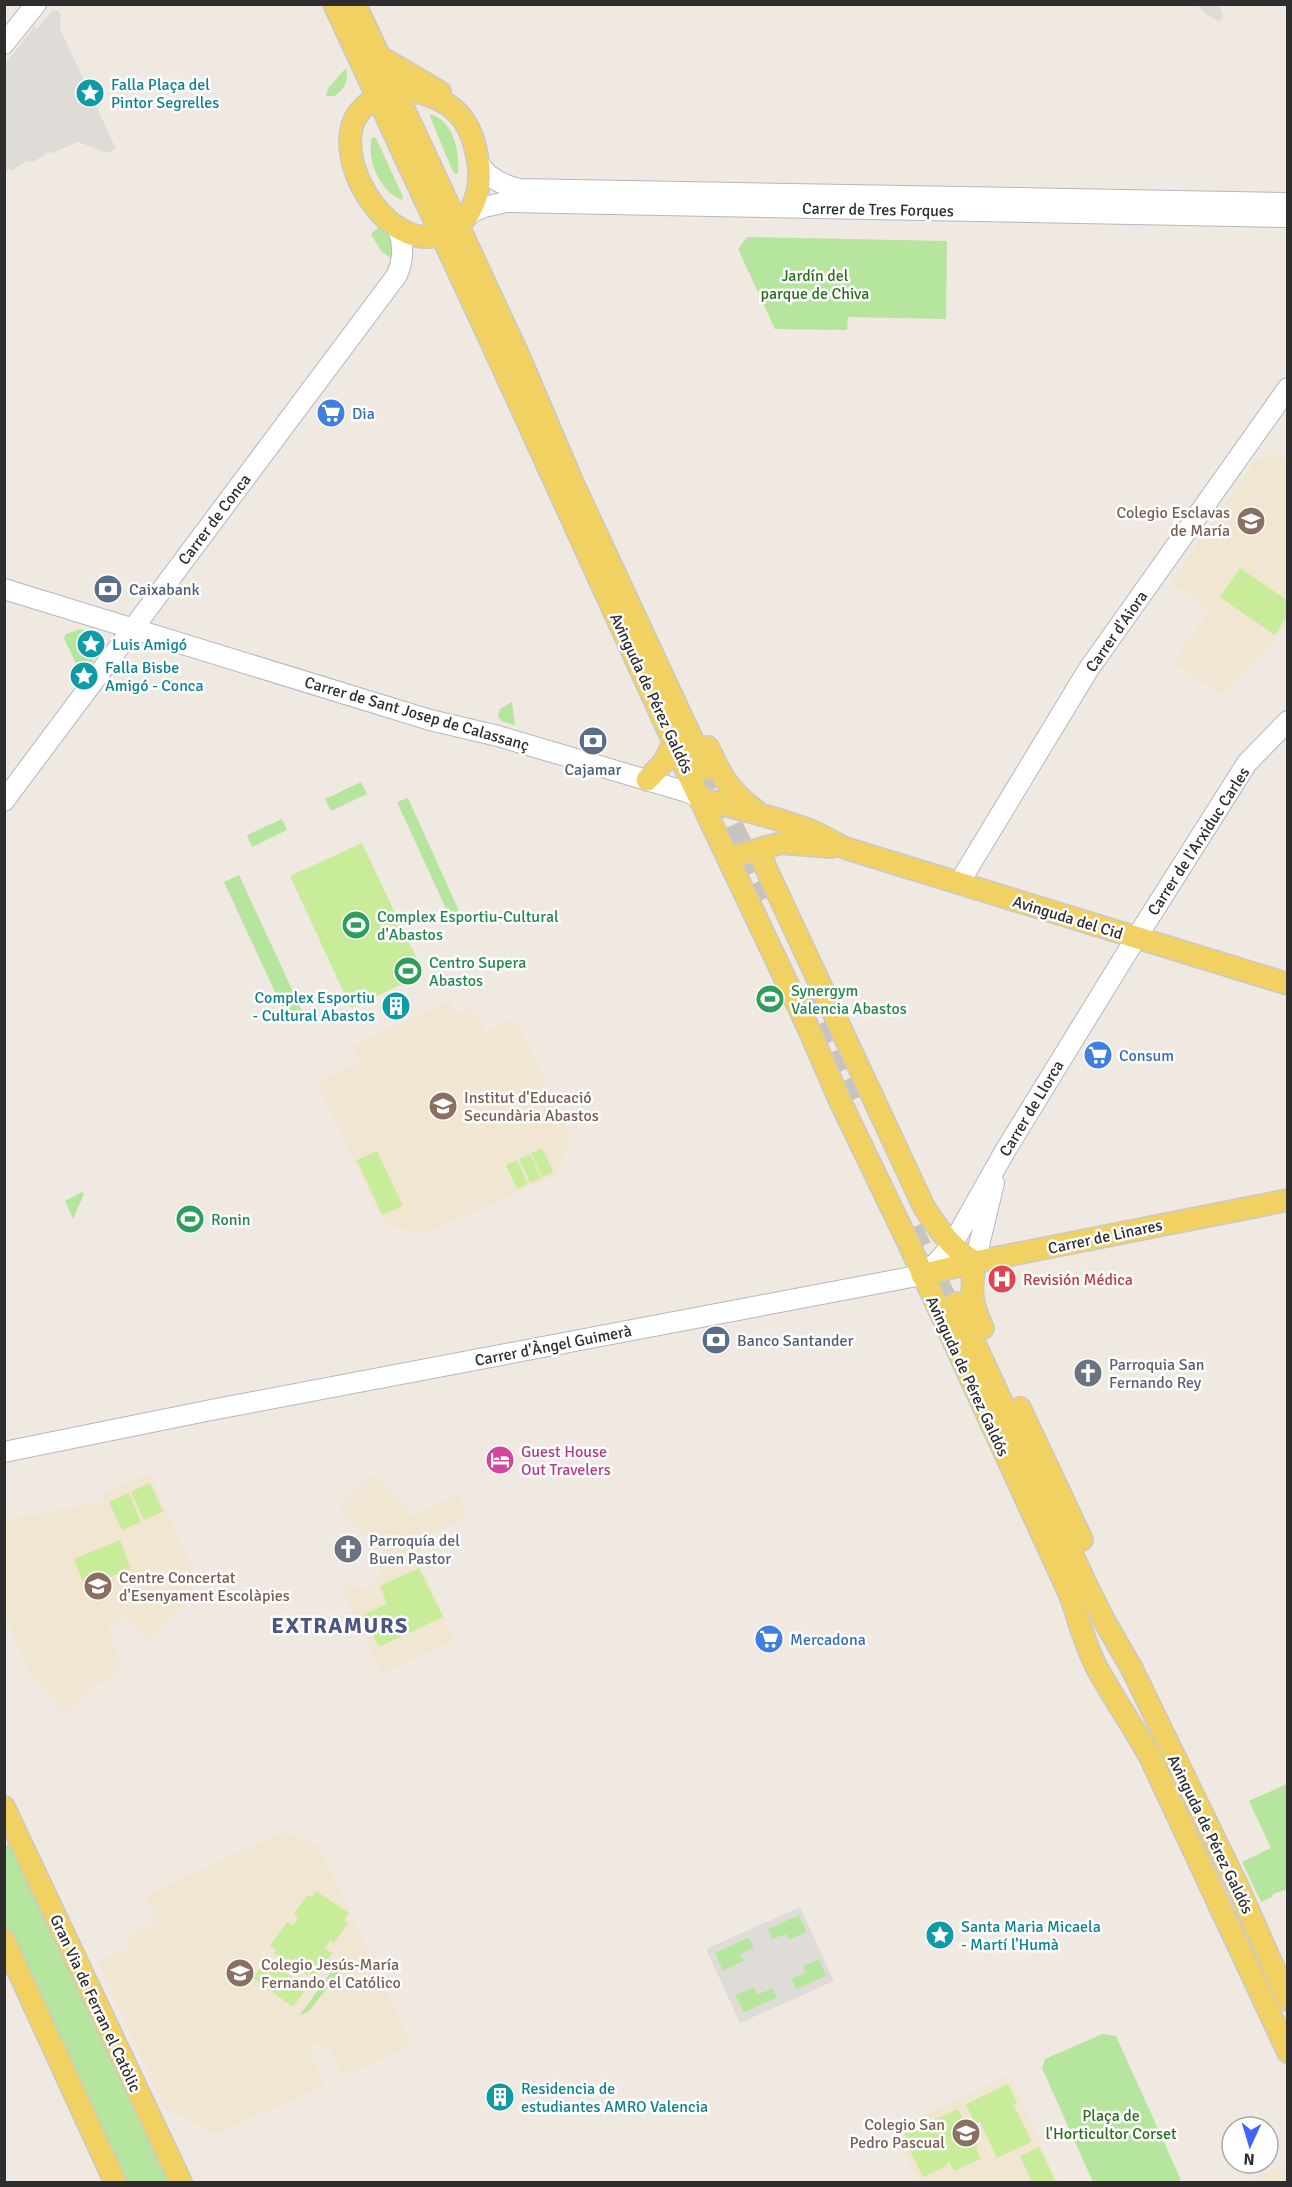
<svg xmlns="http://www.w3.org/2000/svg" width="1292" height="2187" font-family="Signika,sans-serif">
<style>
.education{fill:#f0e6d1}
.green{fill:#b6e59e}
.pitch{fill:#c9ec9a}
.plaza{fill:#dfdcd8;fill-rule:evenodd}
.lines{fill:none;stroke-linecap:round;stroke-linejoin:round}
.primary-tunnel{stroke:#c8c4bd;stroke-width:21;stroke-dasharray:21 10;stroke-linecap:butt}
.secondary-casing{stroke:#b4b7c1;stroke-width:22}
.primary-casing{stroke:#c9c9c9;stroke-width:24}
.secondary{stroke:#fff;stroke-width:20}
.primary{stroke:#f2d163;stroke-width:21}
.labels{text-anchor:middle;stroke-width:5;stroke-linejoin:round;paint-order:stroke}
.culture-label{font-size:16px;fill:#0d838f;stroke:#fff;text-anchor:start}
.street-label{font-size:16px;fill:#2e2e2e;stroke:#fff}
.park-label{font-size:16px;fill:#2c6e1b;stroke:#fff}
.shop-label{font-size:16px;fill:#366cbe;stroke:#fff;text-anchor:start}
.education-label{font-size:16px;fill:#785e54;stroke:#fff;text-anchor:start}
.service-label{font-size:16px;fill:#4e5e75;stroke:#fff;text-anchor:start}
.leisure-label{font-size:16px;fill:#27864d;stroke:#fff;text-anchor:start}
.health-label{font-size:16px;fill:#be3a42;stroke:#fff;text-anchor:start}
.worship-label{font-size:16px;fill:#5b616d;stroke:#fff;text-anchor:start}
.hotel-label{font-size:16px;fill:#b23c85;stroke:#fff;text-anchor:start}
.district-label{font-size:22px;font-weight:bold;letter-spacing:1.5px;fill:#4d5680;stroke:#fff}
</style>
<rect width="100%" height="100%" fill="#efe9e1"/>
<!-- education -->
<g class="education">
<polygon points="1276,454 1287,458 1287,627 1222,694 1173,663 1210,610 1171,582 1257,459"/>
<polygon points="450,1000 457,1015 472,1008 485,1033 515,1018 568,1131 568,1144 559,1168 552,1177 426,1233 421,1234 390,1226 381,1218 317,1082 360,1061 353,1046"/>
<polygon points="149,1473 193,1570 189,1602 147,1641 122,1614 107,1628 121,1664 66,1714 33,1678 5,1616 4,1520 104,1502 102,1494"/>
<polygon points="374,1475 412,1517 458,1495 467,1517 410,1543 455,1640 382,1673 343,1589 348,1584 357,1589 364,1590 376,1584 381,1577 382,1571 377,1557 383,1552 340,1507"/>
<polygon points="283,1832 319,1846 409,2040 407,2047 343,2076 332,2051 314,2042 309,2050 325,2085 215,2134 164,2106 98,1962 126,1949 131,1934 157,1922 145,1896"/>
<polygon points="1010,2075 1057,2182 918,2182 894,2129"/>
<polygon points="1287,2163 1287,2182 1246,2182"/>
</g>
<!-- green -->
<g class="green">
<path d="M 346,68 C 349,80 345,90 334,96 L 326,96 L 328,88 Z"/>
<path d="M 429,114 C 453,119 460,152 458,173 L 456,174 L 453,172 Z"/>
<path d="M 372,137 L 376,138 L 403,197 L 402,200 C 380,191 366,161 372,137 Z"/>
<path d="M 381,225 C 390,234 395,245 391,258 L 381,251 L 371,234 Z"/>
<polygon points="747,237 947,241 946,319 848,317 847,330 775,329 738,249"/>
<polygon points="80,629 101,636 105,643 88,669 82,670 78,668 64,638 66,634"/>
<polygon points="512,702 515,725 501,721 498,716 500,709"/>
<polygon points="361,782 367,794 331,811 325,799"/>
<polygon points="408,798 459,911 449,915 397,802"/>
<polygon points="282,819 287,830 252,847 247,835"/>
<polygon points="239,875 302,1011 287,1018 224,882"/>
<polygon points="82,1192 84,1194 73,1219 65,1201"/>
<polygon points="1287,1784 1287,1889 1273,1894 1272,1897 1261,1902 1242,1862 1271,1848 1249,1801"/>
<polygon points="11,1843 169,2180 167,2182 124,2182 5,1927 4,1846"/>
<polygon points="799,1915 807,1932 789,1940 772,1940 767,1929"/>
<polygon points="749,1937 754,1948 744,1961 723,1971 714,1953"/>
<polygon points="819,1959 827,1976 796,1990 791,1979 805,1973 802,1966"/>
<polygon points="337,1964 343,1968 308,2012 300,2015"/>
<polygon points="754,1987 773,1988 777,1998 743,2013 735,1995"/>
<polygon points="1102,2034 1116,2036 1181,2180 1176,2182 1093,2182 1042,2068 1045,2059"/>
</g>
<!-- pitch -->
<g class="pitch">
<polygon points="1240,568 1287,600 1287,616 1275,635 1220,597"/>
<polygon points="362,843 424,974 351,1008 290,876"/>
<polygon points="542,1148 553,1172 542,1177 531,1153"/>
<polygon points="377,1151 403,1206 382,1215 357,1160"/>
<polygon points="530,1154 541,1178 530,1183 519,1159"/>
<polygon points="517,1160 528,1184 517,1189 506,1165"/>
<polygon points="150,1483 163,1512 144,1520 131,1492"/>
<polygon points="129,1493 141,1522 122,1530 109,1502"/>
<polygon points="120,1540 131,1569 85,1587 74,1559"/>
<polygon points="419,1568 443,1617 379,1647 363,1615 387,1604 380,1586"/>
<polygon points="316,1891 349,1913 344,1920 348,1923 334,1943 330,1940 325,1948 332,1953 315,1977 309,1973 307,1975 274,1953 276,1950 270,1946 287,1922 293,1925 298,1917 294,1914 308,1895 312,1897"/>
<polygon points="266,1959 307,1988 293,2007 253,1978"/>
<polygon points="1008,2084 1017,2103 1012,2106 1015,2107 1031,2140 1029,2143 997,2158 980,2122 975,2124 966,2104"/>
<polygon points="958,2109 978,2148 976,2149 981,2159 954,2171 949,2162 947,2163 948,2165 923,2177 904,2139 906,2138 904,2134 929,2123 931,2126 933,2125 931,2121"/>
<polygon points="1039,2147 1056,2182 1032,2182 1020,2156"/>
</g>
<!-- plaza -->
<g class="plaza">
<polygon points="1197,5 1219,5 1223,16 1220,22 1206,14"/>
<polygon points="53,10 57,10 61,15 60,23 61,31 116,149 107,153 78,142 50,154 49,152 33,162 28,161 18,166 12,171 10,169 5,172 5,64 34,27 37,29"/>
<path d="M 800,1907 L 834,1981 L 740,2023 L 706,1949 ZM 799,1915 L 807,1932 L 789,1940 L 786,1934 L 772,1939 L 768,1929 ZM 749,1937 L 754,1948 L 740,1954 L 744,1961 L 723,1971 L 715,1953 ZM 819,1959 L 826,1976 L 796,1989 L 791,1979 L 805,1973 L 803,1966 ZM 754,1987 L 757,1995 L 773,1988 L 777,1998 L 744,2013 L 735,1995 Z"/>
</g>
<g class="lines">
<!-- primary-tunnel -->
<g class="primary-tunnel">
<polyline points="706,769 767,898"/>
<polyline points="806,996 855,1104"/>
<polyline points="912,1228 950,1306"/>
</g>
<!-- secondary casing -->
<g class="secondary-casing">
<g id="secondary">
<polyline points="4,44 36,4"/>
<path d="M 478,162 C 486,177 503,185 519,189 L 1288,203"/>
<polyline points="470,213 484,207 506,202 1288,217"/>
<polyline points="4,589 430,720 498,736 687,792 701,798"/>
<path d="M 4,801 L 397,275 C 404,259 404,245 398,229"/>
<polyline points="959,883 1088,670 1288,388"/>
<polyline points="975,1262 994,1183"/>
<polyline points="4,1452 211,1410 922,1275 937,1262 952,1245 1005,1151 1123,959 1247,763 1288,721"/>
</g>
</g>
<!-- primary casing -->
<g class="primary-casing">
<g id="primary">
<path d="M 334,4 L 499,359 L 688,774 L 807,1025 L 840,1101 L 908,1242 L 1070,1595 C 1079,1620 1085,1646 1098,1670 C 1115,1700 1134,1728 1151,1759 L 1288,2052"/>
<polyline points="355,4 518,354 572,481 706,769"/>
<polyline points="379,56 440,92"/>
<path d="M 408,90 C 448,98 470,114 477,156 C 481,174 480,192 471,209 C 466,220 455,228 445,233 C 388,259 323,150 362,109 C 373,97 392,92 408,90 Z"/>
<path d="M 708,747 C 721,775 729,791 755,810"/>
<polyline points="647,780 664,762 674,742"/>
<path d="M 701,798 C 739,810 777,817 814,832 C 826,837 835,844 848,849 L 1288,984"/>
<path d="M 763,848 L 762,857 L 765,866 L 924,1207 C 938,1229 952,1249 975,1262"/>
<polyline points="728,858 781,843 832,847"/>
<path d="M 975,1262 C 971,1289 970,1302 983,1328"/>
<polyline points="922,1275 975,1262 1288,1200"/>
<polyline points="956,1303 1085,1582 1105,1622 1132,1669 1238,1887 1288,2000"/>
<polyline points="1020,1408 1082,1540"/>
<polyline points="4,1807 181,2182"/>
<polyline points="4,1940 115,2182"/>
</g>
</g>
<!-- secondary -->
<use href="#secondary" class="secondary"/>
<!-- primary -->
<use href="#primary" class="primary"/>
</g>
<!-- icons -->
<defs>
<g id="sight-disc" transform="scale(1.5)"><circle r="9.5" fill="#0f9aa8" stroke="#fff"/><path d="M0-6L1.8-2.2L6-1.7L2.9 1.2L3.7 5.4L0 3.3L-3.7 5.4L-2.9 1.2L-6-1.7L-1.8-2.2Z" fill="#fff"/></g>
<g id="supermarket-disc" transform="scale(1.5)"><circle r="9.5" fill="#3f7fe0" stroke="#fff"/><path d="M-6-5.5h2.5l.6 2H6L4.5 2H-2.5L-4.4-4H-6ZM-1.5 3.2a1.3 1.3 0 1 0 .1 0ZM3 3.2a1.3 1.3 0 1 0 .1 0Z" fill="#fff"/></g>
<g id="school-disc" transform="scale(1.5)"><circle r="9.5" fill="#8d6e63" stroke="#fff"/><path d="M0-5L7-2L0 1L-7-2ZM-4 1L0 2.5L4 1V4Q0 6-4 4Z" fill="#fff"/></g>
<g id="bank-disc" transform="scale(1.5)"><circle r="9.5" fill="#5c6f8a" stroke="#fff"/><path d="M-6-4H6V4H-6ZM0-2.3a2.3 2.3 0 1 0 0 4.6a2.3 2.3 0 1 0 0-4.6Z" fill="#fff"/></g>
<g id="stadium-disc" transform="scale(1.5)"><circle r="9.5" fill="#2e9e5b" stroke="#fff"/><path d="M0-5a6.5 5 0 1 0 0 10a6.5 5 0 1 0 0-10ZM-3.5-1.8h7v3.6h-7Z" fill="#fff"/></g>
<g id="building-disc" transform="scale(1.5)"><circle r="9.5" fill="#0f9aa8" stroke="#fff"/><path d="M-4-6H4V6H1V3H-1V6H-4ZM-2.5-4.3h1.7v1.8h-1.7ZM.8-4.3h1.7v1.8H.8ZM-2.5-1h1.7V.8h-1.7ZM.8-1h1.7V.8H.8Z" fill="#fff"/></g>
<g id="hospital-disc" transform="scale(1.5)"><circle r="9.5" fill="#e0444e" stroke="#fff"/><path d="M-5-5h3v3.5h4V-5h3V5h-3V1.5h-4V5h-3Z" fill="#fff"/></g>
<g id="church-disc" transform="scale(1.5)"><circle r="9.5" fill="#6b7280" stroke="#fff"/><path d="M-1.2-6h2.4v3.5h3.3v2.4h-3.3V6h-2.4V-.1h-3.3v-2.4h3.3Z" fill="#fff"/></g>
<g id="hotel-disc" transform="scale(1.5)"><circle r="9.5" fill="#d1479c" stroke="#fff"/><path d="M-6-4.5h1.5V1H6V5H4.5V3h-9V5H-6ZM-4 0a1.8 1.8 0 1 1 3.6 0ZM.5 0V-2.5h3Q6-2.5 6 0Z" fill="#fff"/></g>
</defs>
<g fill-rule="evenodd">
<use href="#sight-disc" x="90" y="93"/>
<use href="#supermarket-disc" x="331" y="413"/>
<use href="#school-disc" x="1251" y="521"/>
<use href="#bank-disc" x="108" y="589"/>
<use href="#sight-disc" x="91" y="644"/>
<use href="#sight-disc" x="84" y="676"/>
<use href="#bank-disc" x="593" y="741"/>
<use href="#stadium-disc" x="356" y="925"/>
<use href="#stadium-disc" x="408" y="971"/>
<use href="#stadium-disc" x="770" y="999"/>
<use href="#building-disc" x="396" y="1006"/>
<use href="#supermarket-disc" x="1098" y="1055"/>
<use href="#school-disc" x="443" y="1106"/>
<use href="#stadium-disc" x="190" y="1219"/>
<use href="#hospital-disc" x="1002" y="1279"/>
<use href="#bank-disc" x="716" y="1340"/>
<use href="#church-disc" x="1088" y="1373"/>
<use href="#hotel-disc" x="500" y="1460"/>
<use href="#church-disc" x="348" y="1549"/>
<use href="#school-disc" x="98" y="1586"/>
<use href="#supermarket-disc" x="769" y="1639"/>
<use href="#sight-disc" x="940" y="1935"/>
<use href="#school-disc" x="240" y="1973"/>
<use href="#building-disc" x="500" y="2097"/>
<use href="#school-disc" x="966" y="2133"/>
</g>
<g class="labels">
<!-- culture labels -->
<g class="culture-label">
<text x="111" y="90">Falla Plaça del<tspan x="111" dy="18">Pintor Segrelles</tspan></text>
<text x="112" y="650">Luis Amigó</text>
<text x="105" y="673">Falla Bisbe<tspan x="105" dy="18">Amigó - Conca</tspan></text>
<text x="375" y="1003" text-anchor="end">Complex Esportiu<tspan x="375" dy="18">- Cultural Abastos</tspan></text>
<text x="961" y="1932">Santa Maria Micaela<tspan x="961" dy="18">- Martí l'Humà</tspan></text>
<text x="521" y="2094">Residencia de<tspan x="521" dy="18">estudiantes AMRO Valencia</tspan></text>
</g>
<!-- street labels -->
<g class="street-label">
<text transform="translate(878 209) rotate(1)" y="6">Carrer de Tres Forques</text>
<text transform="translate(214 519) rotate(-53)" y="6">Carrer de Conca</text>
<text transform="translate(1116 631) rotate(-55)" y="6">Carrer d'Aiora</text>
<text transform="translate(652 693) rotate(65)" y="6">Avinguda de Pérez Galdós</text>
<text transform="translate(417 713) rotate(16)" y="6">Carrer de Sant Josep de Calassanç</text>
<text transform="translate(1198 841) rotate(-57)" y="6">Carrer de l'Arxiduc Carles</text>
<text transform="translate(1068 917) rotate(17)" y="6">Avinguda del Cid</text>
<text transform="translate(1031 1108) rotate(-59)" y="6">Carrer de Llorca</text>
<text transform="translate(1105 1236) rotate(-12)" y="6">Carrer de Linares</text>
<text transform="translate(553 1345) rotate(-11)" y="6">Carrer d'Àngel Guimerà</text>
<text transform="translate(968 1376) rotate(65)" y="6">Avinguda de Pérez Galdós</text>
<text transform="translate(1211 1834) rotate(64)" y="6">Avinguda de Pérez Galdós</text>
<text transform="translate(96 2003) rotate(65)" y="6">Gran Via de Ferran el Catòlic</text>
</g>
<!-- park labels -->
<g class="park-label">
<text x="815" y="281">Jardín del<tspan x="815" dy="18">parque de Chiva</tspan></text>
<text x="1111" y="2121">Plaça de<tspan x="1111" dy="18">l'Horticultor Corset</tspan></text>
</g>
<!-- shop labels -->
<g class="shop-label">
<text x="352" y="419">Dia</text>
<text x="1119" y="1061">Consum</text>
<text x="790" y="1645">Mercadona</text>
</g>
<!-- education labels -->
<g class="education-label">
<text x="1230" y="518" text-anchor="end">Colegio Esclavas<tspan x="1230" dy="18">de María</tspan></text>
<text x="464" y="1103">Institut d'Educació<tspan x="464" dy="18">Secundària Abastos</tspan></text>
<text x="119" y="1583">Centre Concertat<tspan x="119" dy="18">d'Esenyament Escolàpies</tspan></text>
<text x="261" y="1970">Colegio Jesús-María<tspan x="261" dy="18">Fernando el Católico</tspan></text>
<text x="945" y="2130" text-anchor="end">Colegio San<tspan x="945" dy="18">Pedro Pascual</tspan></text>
</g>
<!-- service labels -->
<g class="service-label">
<text x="129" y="595">Caixabank</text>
<text x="593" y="775" text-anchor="middle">Cajamar</text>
<text x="737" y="1346">Banco Santander</text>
</g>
<!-- leisure labels -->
<g class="leisure-label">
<text x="377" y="922">Complex Esportiu-Cultural<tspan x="377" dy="18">d'Abastos</tspan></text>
<text x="429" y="968">Centro Supera<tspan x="429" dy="18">Abastos</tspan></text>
<text x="791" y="996">Synergym<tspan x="791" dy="18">Valencia Abastos</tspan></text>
<text x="211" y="1225">Ronin</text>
</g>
<!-- health labels -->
<g class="health-label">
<text x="1023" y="1285">Revisión Médica</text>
</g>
<!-- worship labels -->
<g class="worship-label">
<text x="1109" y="1370">Parroquia San<tspan x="1109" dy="18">Fernando Rey</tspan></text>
<text x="369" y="1546">Parroquía del<tspan x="369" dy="18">Buen Pastor</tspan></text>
</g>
<!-- hotel labels -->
<g class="hotel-label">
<text x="521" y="1457">Guest House<tspan x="521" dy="18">Out Travelers</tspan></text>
</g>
<!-- district labels -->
<g class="district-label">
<text x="340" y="1633">EXTRAMURS</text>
</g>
</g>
<!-- border -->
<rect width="1292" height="2187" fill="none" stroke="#2e2e2e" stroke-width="12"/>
<!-- north arrow -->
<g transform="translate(1250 2145) rotate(184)"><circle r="28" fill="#ffffff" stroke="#ababab" stroke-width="1.5"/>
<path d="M0-4.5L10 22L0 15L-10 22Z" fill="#4264fb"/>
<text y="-9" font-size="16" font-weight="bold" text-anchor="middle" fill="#2e2e2e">N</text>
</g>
</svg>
